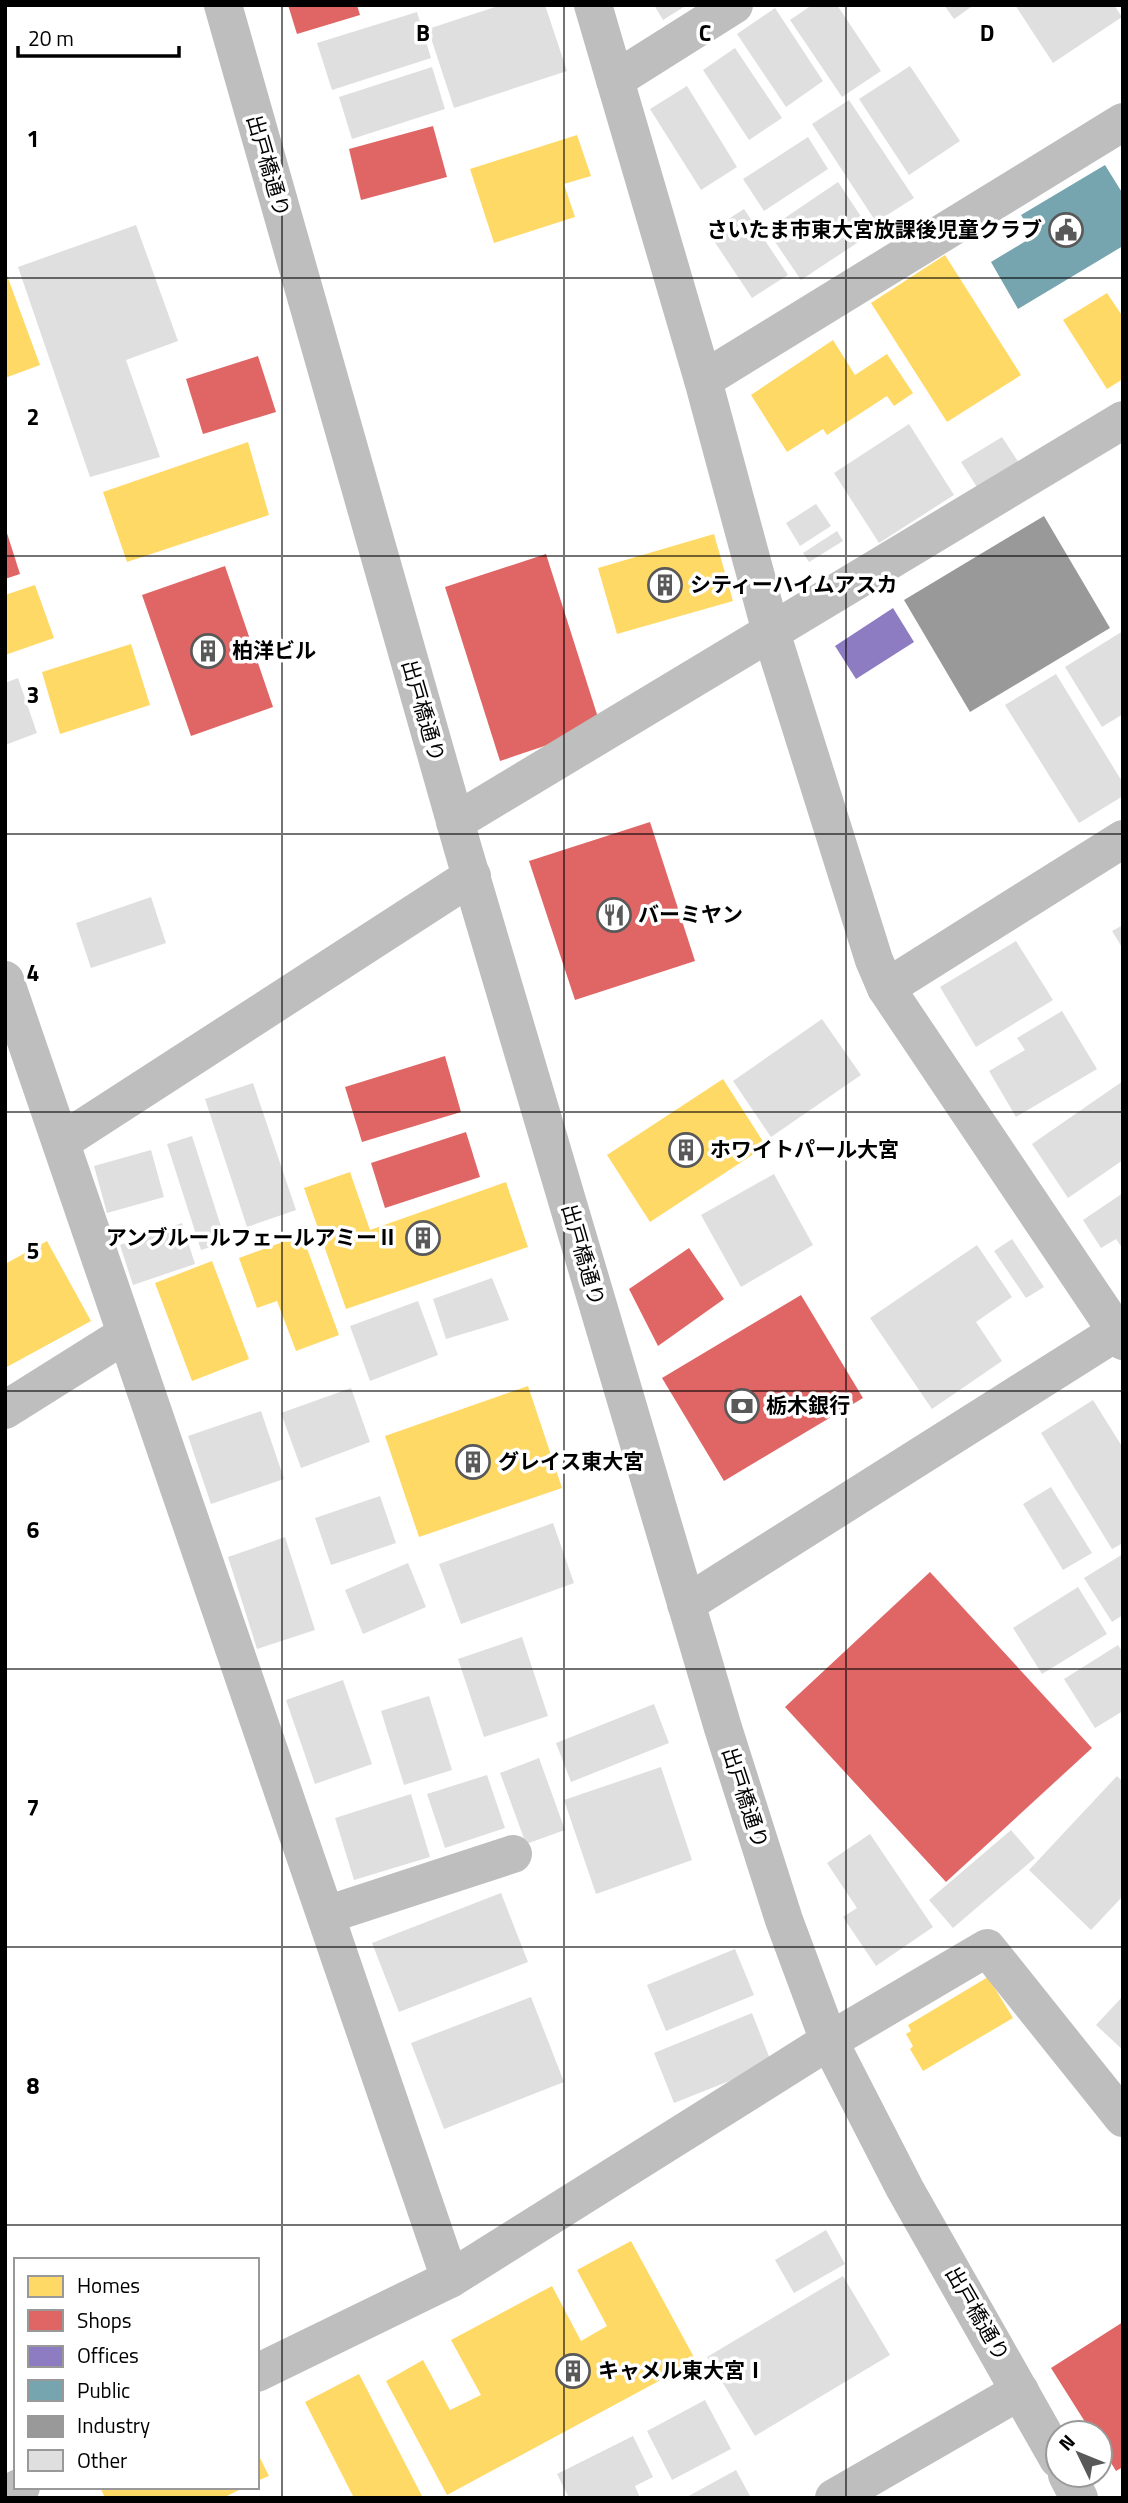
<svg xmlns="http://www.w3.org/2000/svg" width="1128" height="2503" font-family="'Titillium Web','Noto Sans JP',sans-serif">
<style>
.homes{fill:#ffd966}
.shops{fill:#e06666}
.offices{fill:#8e7cc3}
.public{fill:#76a5af}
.industry{fill:#999}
.building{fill:#dfdfdf}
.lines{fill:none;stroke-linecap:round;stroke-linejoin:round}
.minor{stroke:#bebebe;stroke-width:38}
.tertiary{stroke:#bebebe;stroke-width:38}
.grid{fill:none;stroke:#000;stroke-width:2;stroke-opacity:0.55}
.labels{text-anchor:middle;stroke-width:7;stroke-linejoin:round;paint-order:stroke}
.street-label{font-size:21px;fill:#000;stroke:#fff}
.poi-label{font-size:21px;font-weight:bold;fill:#000;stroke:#fff;text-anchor:start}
.grid-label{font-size:23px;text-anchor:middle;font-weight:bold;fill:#000;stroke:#fff;stroke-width:7;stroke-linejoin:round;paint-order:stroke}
</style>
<rect width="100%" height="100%" fill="#fff"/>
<!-- homes -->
<g class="homes">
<polygon points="577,135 591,176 564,184 575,217 494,243 470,169"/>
<polygon points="945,255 1021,375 947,422 871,303"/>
<polygon points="5,270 40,365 5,378"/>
<polygon points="1107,293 1123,317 1123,379 1107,389 1063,320"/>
<polygon points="833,340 855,375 887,354 913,393 894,406 887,396 827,435 823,429 787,452 751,395"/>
<polygon points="248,442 269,515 127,562 103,492"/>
<polygon points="714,534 733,601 617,634 598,568"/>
<polygon points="35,585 54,638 5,655 5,595"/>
<polygon points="131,644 150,705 60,734 42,672"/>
<polygon points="723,1079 766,1146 650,1222 607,1155"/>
<polygon points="350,1172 370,1230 506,1182 528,1247 346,1309 304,1188"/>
<polygon points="302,1235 339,1335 296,1351 277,1301 257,1308 239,1258"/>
<polygon points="47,1241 91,1321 5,1368 5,1264"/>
<polygon points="212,1261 249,1359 192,1381 155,1283"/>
<polygon points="528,1386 562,1488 419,1537 385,1436"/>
<polygon points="988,1977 1013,2018 923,2071 910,2049 913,2046 906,2034 911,2031 908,2025"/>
<polygon points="631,2241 696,2361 447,2495 386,2381 423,2360 450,2410 481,2395 451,2340 552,2286 581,2341 607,2326 577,2270"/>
<polygon points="359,2374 423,2498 354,2498 305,2402"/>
<polygon points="257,2452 269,2476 257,2481"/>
<polygon points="100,2487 245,2487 223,2498 105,2498"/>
</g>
<!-- shops -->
<g class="shops">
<polygon points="288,5 357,5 360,15 297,34"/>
<polygon points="433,126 447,177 361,200 349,149"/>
<polygon points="258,356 276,412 203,434 186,379"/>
<polygon points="6,530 20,574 5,579 5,531"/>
<polygon points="546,554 601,727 500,761 445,587"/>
<polygon points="225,566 273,707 191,736 142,595"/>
<polygon points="650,822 695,961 575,1000 529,861"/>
<polygon points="445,1056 461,1112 362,1142 345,1087"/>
<polygon points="466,1132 480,1177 385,1208 371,1163"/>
<polygon points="689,1248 724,1299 658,1346 629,1289"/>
<polygon points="801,1295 863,1398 724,1481 662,1378"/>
<polygon points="930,1572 1092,1748 946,1882 785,1707"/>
<polygon points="1123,2322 1123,2467 1116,2471 1100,2445 1100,2433 1092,2433 1051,2368"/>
</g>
<!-- offices -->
<polygon class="offices" points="893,608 914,642 856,679 835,646"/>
<!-- public -->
<polygon class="public" points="1105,165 1123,194 1123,246 1018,309 991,262 1034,236 1021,215"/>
<!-- industry -->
<polygon class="industry" points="1044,516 1110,628 970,712 904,600"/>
<!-- building -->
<g class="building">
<polygon points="501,5 545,5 567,71 454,108 428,29"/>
<polygon points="654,5 687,5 663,20"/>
<polygon points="812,5 837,5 881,71 842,97 790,20"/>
<polygon points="944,5 974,5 954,19"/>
<polygon points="1015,5 1114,5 1122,17 1053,63"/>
<polygon points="775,8 823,81 786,107 737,34"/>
<polygon points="417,12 431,58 332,90 317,43"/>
<polygon points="735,48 782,118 749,140 703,70"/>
<polygon points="910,66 960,141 909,175 859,99"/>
<polygon points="432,67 445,109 352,139 339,97"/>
<polygon points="687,86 737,167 701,190 650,109"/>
<polygon points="849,100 914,198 876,222 812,124"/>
<polygon points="808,137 828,169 764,211 743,179"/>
<polygon points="838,182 872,233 801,280 767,230"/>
<polygon points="744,209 788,275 752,298 708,232"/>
<polygon points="136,225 178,341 126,360 160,457 90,477 18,267"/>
<polygon points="909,424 954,495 879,543 834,473"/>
<polygon points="1002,437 1021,466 980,492 961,462"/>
<polygon points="816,504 831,526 800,546 786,523"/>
<polygon points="837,531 843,541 809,562 803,553"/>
<polygon points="1123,631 1123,714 1102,727 1065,667"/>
<polygon points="1056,674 1123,783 1123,796 1079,823 1005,705"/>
<polygon points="18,678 37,733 5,745 5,683"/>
<polygon points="151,897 166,943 91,968 76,923"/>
<polygon points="1123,925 1123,949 1112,931"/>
<polygon points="1016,941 1053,1000 976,1047 940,987"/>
<polygon points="1062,1011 1097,1069 1016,1117 989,1071 1025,1050 1017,1038"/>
<polygon points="822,1019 861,1075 771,1137 733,1081"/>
<polygon points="1123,1081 1123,1160 1068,1198 1032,1144"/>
<polygon points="253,1083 296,1210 247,1227 205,1099"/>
<polygon points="192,1136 226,1242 201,1250 167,1144"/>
<polygon points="151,1150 164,1197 107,1213 94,1166"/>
<polygon points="774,1174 813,1245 741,1287 701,1215"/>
<polygon points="1123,1193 1123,1249 1116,1239 1101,1248 1083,1220"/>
<polygon points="182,1223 195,1264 133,1285 120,1245"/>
<polygon points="1012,1239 1044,1287 1026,1298 994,1251"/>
<polygon points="977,1245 1012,1297 976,1322 1002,1361 932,1409 870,1318"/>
<polygon points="492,1278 509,1320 446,1339 433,1299"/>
<polygon points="418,1301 438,1355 370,1381 350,1326"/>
<polygon points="351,1388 370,1442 301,1468 281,1413"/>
<polygon points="1093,1400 1123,1448 1123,1543 1112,1549 1041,1433"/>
<polygon points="261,1411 284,1479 211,1504 188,1436"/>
<polygon points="1051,1487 1092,1553 1063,1570 1023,1504"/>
<polygon points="380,1496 396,1543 331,1565 315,1518"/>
<polygon points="553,1523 574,1583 461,1624 439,1564"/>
<polygon points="285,1537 315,1630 257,1649 228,1557"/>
<polygon points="1123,1554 1123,1615 1112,1622 1084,1578"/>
<polygon points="408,1563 426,1607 363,1634 345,1590"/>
<polygon points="1078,1587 1107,1634 1042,1674 1013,1628"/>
<polygon points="522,1637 548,1716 484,1737 458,1659"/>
<polygon points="1118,1645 1123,1653 1123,1711 1095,1728 1064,1679"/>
<polygon points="343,1680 372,1764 315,1784 286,1700"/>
<polygon points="429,1696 452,1770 404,1785 381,1711"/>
<polygon points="654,1704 669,1743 571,1782 556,1743"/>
<polygon points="539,1758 565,1830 526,1844 500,1773"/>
<polygon points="661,1767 692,1860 596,1894 564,1800"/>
<polygon points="487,1775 505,1828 445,1848 427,1794"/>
<polygon points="1117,1776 1123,1782 1123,1896 1091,1930 1029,1870"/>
<polygon points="411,1794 430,1857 354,1880 335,1818"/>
<polygon points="1011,1830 1035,1858 953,1928 929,1900"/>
<polygon points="870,1834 933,1927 876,1966 843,1917 857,1908 827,1863"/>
<polygon points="501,1893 528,1962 399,2012 372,1943"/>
<polygon points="735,1949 754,1995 666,2031 647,1985"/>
<polygon points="1123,1996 1123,2050 1096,2025"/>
<polygon points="531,1997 564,2082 444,2129 411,2043"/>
<polygon points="752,2013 772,2064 674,2103 654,2053"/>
<polygon points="826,2230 845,2264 794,2293 775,2260"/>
<polygon points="843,2276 890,2355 755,2436 707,2357"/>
<polygon points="705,2400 731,2449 672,2480 647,2431"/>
<polygon points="633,2436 653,2477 635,2486 640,2498 569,2498 557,2474"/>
<polygon points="736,2470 751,2498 685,2498"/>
</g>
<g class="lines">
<!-- minor -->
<g class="minor">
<polyline points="615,80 734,5"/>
<polyline points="703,380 1123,122"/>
<polyline points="455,822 1123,420"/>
<polyline points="5,980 450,2279"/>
<polyline points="886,988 1123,839"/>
<polyline points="61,1142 472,876"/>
<polyline points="5,1410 126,1334"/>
<polyline points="686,1604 1123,1328"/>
<polyline points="326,1915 513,1854"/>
<polyline points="829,2041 987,1948 1123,2118"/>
<polyline points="834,2498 1020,2391"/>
</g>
<!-- tertiary -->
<g class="tertiary">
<polyline points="223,5 463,849 723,1728 784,1920 829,2041 905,2189 1058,2459"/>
<polyline points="593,5 703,380 771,632 874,960 886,988 1123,1341"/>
<polyline points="257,2373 450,2279 829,2041"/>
<polyline points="1067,2475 1079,2498"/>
<polyline points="5,2495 21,2487"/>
</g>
</g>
<!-- grid -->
<path class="grid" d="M 282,5 L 282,2498M 564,5 L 564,2498M 846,5 L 846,2498M 5,278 L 1123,278M 5,556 L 1123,556M 5,834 L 1123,834M 5,1112 L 1123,1112M 5,1391 L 1123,1391M 5,1669 L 1123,1669M 5,1947 L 1123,1947M 5,2225 L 1123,2225"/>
<!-- icons -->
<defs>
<g id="civic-ring" transform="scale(1.75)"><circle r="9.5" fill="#fff" stroke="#595959" stroke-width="1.5"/><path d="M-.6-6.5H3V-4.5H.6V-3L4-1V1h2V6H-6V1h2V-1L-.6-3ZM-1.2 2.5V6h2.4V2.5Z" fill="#595959"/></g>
<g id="building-ring" transform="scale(1.75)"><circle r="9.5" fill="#fff" stroke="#595959" stroke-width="1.5"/><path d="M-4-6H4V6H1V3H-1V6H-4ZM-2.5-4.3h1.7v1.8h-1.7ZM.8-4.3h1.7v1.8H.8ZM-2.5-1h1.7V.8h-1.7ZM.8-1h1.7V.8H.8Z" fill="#595959"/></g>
<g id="restaurant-ring" transform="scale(1.75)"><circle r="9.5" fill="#fff" stroke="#595959" stroke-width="1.5"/><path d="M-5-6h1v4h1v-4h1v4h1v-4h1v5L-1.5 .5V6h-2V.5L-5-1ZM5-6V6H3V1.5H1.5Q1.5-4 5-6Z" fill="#595959"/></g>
<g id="bank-ring" transform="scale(1.75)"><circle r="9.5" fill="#fff" stroke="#595959" stroke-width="1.5"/><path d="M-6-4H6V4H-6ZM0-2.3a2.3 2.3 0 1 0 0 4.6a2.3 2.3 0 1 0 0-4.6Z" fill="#595959"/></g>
</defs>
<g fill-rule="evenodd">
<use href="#civic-ring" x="1066" y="230"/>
<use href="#building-ring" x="665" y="585"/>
<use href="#building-ring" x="208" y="651"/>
<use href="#restaurant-ring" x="614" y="915"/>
<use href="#building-ring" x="686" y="1150"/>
<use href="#building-ring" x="423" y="1238"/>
<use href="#bank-ring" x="742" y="1406"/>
<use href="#building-ring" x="473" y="1462"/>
<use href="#building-ring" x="573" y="2371"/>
</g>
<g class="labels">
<!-- street labels -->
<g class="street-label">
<text transform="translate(268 166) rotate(74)" y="7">出戸橋通り</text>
<text transform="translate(423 711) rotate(74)" y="7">出戸橋通り</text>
<text transform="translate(583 1255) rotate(74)" y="7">出戸橋通り</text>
<text transform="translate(745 1798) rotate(72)" y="7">出戸橋通り</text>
<text transform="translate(977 2314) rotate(60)" y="7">出戸橋通り</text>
</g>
<!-- poi labels -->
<g class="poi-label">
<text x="1042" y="237" text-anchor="end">さいたま市東大宮放課後児童クラブ</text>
<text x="690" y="592">シティーハイムアスカ</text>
<text x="232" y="658">柏洋ビル</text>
<text x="638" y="922">バーミヤン</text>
<text x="710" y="1157">ホワイトパール大宮</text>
<text x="398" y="1245" text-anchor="end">アンブルールフェールアミーⅡ</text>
<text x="766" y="1413">栃木銀行</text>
<text x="498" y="1469">グレイス東大宮</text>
<text x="598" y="2378">キャメル東大宮Ⅰ</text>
</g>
</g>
<g class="grid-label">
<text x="423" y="41">B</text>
<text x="705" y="41">C</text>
<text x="987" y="41">D</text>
<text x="33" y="147">1</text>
<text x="33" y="425">2</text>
<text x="33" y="703">3</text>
<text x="33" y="981">4</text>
<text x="33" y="1259">5</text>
<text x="33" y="1538">6</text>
<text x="33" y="1816">7</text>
<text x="33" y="2094">8</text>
</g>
<!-- border -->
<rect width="1128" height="2503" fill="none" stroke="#000000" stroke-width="14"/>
<!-- legend -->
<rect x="14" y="2258" width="245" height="231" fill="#ffffff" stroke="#999999" stroke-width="2"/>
<rect x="28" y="2276" width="35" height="21" fill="#ffd966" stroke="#999999" stroke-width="2"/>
<text x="77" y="2293" font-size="21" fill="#000000">Homes</text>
<rect x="28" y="2310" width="35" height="21" fill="#e06666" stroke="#999999" stroke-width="2"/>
<text x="77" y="2328" font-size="21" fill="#000000">Shops</text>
<rect x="28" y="2346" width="35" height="21" fill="#8e7cc3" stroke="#999999" stroke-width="2"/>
<text x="77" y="2363" font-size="21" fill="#000000">Offices</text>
<rect x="28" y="2380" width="35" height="21" fill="#76a5af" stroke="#999999" stroke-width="2"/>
<text x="77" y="2398" font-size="21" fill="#000000">Public</text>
<rect x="28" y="2416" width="35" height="21" fill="#999999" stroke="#999999" stroke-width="2"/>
<text x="77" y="2433" font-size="21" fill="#000000">Industry</text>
<rect x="28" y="2450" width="35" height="21" fill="#dfdfdf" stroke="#999999" stroke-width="2"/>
<text x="77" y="2468" font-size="21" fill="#000000">Other</text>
<!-- north arrow -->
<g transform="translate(1079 2454) rotate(313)"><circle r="33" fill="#ffffff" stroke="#999999" stroke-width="2"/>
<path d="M0-5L12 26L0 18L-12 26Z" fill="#595959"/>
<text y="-10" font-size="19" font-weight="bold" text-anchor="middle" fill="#000000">N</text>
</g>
<!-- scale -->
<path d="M18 46v10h161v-10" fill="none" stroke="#000000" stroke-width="3.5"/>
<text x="28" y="46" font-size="21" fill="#000000" stroke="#ffffff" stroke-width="5" paint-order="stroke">20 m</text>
</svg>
